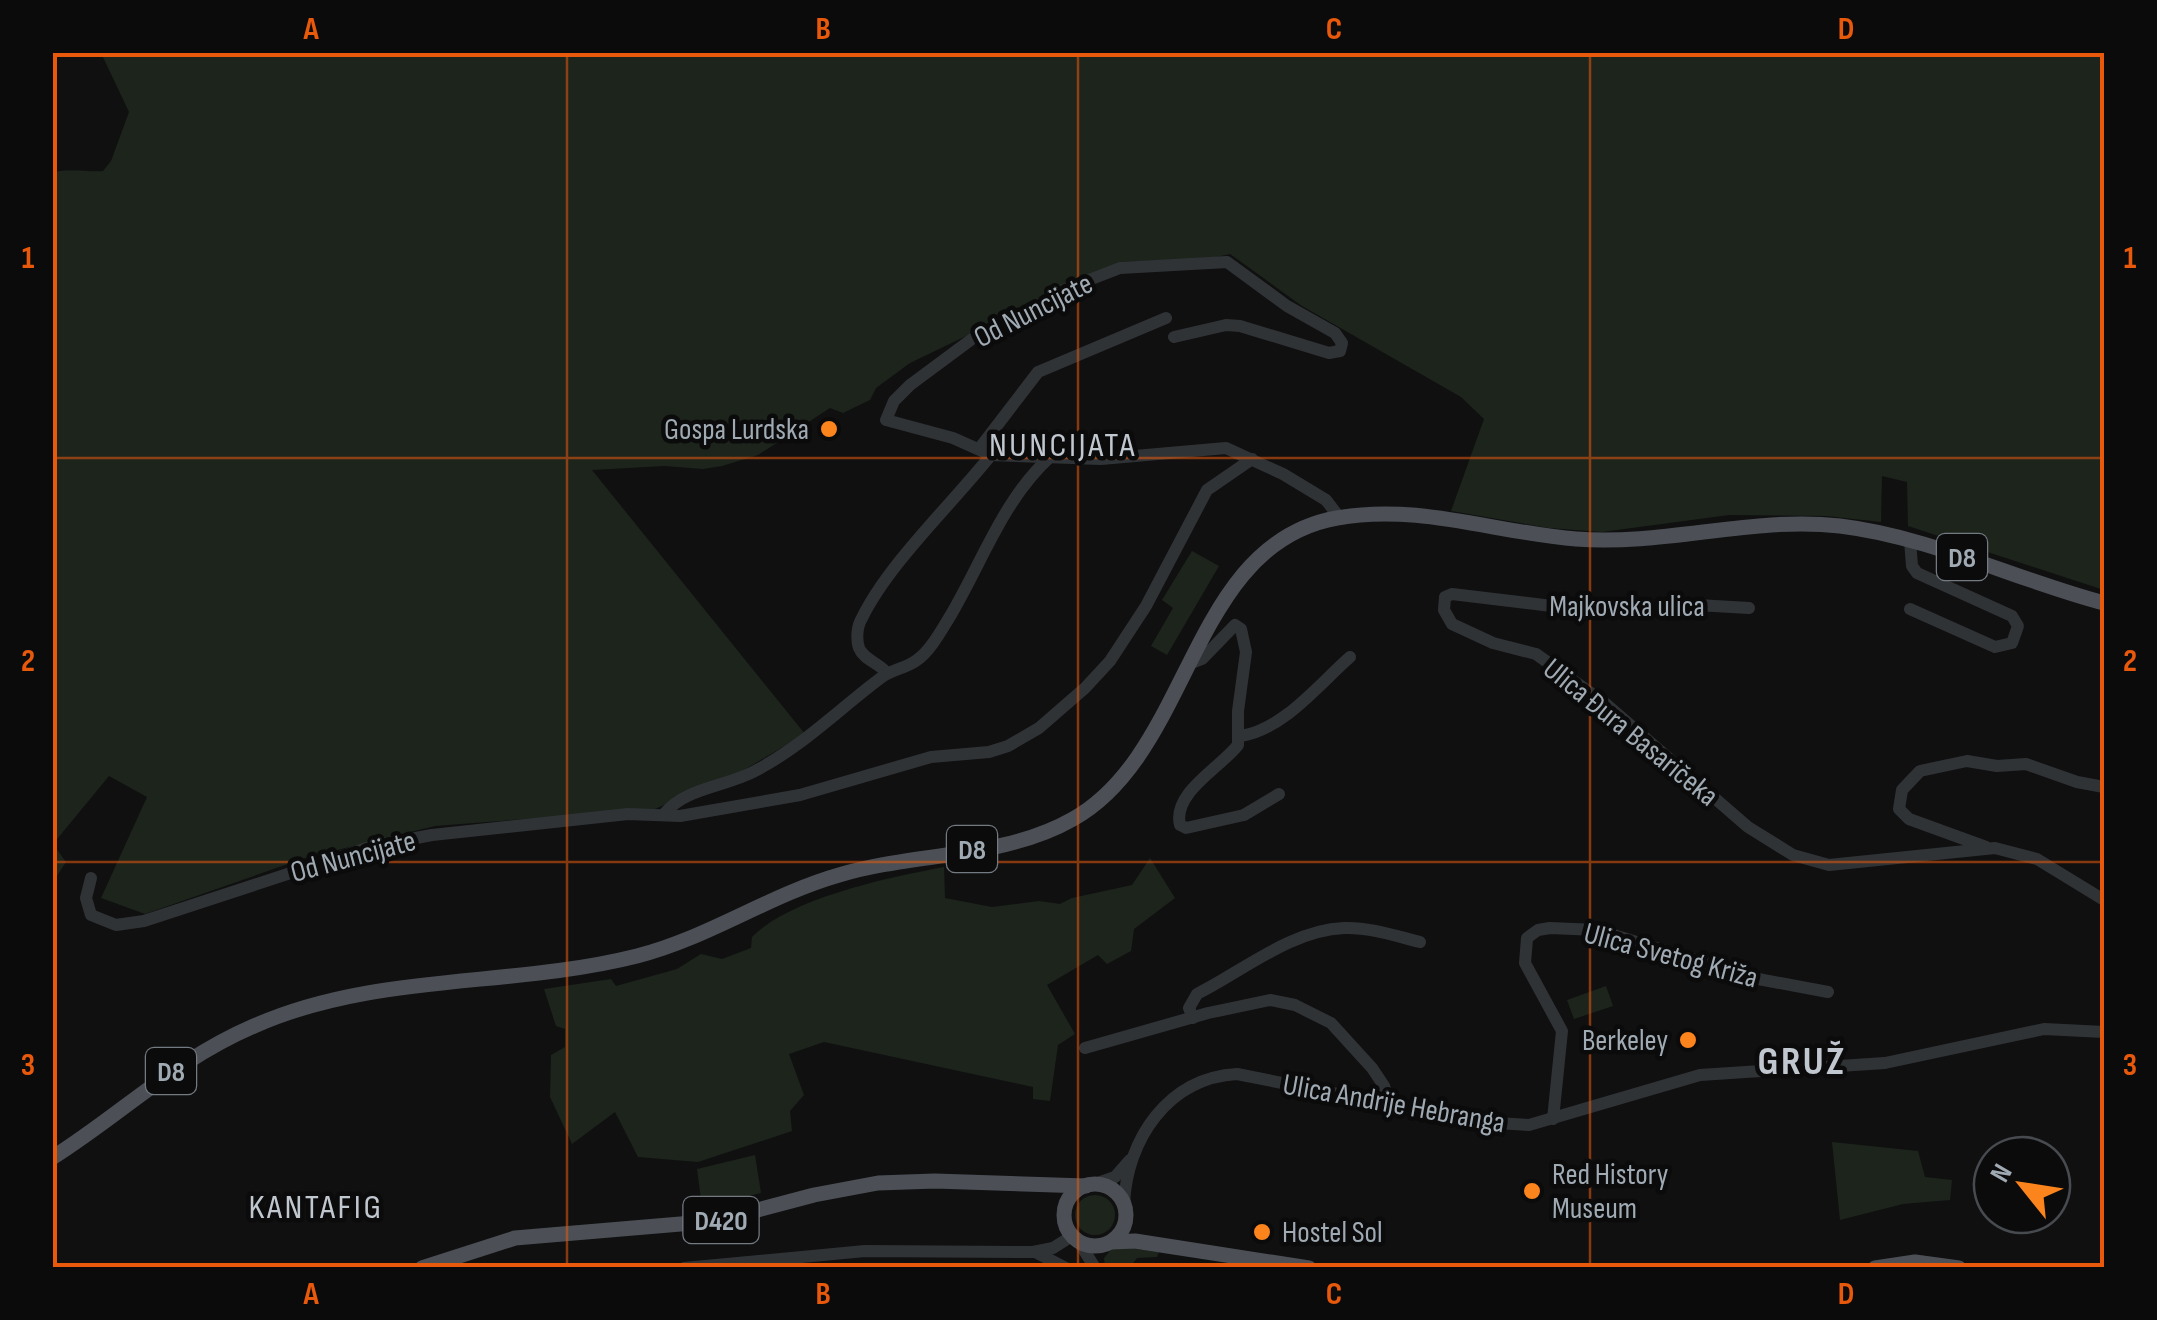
<svg xmlns="http://www.w3.org/2000/svg" width="2157" height="1320" font-family="'Sofia Sans Condensed',sans-serif">
<style>
.green{fill:#1c241c}
.lines{fill:none;stroke-linecap:round;stroke-linejoin:round}
.minor{stroke:#303336;stroke-width:12}
.major{stroke:#4c5056;stroke-width:15}
.grid{fill:none;stroke:#e8590c;stroke-width:2.5;stroke-opacity:0.55}
.poi-dot{fill:#fc841d;stroke:#0b0b0c;stroke-width:4}
.labels{text-anchor:middle;stroke-width:9;stroke-linejoin:round;paint-order:stroke}
.shield{fill:#0b0b0c;stroke:#737a81;stroke-width:2.5}
.shield-label{font-size:28px;font-weight:bold;fill:#a0aab3}
.street-label{font-size:30px;fill:#a0aab3;stroke:#0b0b0c}
.poi-label{font-size:30px;fill:#a0aab3;stroke:#0b0b0c;text-anchor:end}
.quarter-label{font-size:35px;letter-spacing:2.5px;fill:#c1c7cf;stroke:#0b0b0c}
.district-label{font-size:40px;font-weight:bold;letter-spacing:2.5px;fill:#c1c7cf;stroke:#0b0b0c}
.neatline{fill:none;stroke:#e8590c;stroke-width:4}
.grid-label{font-size:32px;text-anchor:middle;font-weight:bold;fill:#e8590c}
</style>
<rect width="100%" height="100%" fill="#101011"/>
<!-- green -->
<g class="green">
<path d="M 101,53 L 2104,53 L 2104,590 L 1908,526 L 1907,482 L 1882,476 L 1881,522 L 1826,516 L 1729,515 L 1602,532 L 1549,528 L 1451,511 L 1484,419 L 1461,397 L 1302,306 L 1230,254 L 1212,258 L 1120,262 L 910,363 L 876,388 L 870,400 L 843,413 L 830,408 L 758,455 L 722,466 L 703,469 L 664,466 L 592,470 L 805,734 L 742,771 L 655,809 L 435,826 L 305,858 L 145,914 L 101,898 L 147,797 L 109,776 L 53,844 L 66,862 L 53,882 L 53,173 C 63,168 88,172 103,171 L 111,161 L 129,112 Z"/>
<polygon points="1192,551 1219,566 1167,655 1151,646 1173,608 1162,600"/>
<path d="M 1150,858 L 1175,898 L 1134,929 L 1131,951 L 1107,964 L 1098,955 L 1047,985 L 1075,1034 L 1058,1045 L 1050,1101 L 1033,1099 L 1033,1087 L 824,1042 L 789,1054 L 804,1095 L 790,1111 L 792,1131 L 698,1162 L 638,1157 L 615,1112 L 572,1144 L 550,1097 L 551,1055 L 565,1047 L 565,1029 L 556,1026 L 544,989 L 611,979 L 616,986 L 677,969 L 701,954 L 722,959 L 751,948 L 752,937 C 790,898 890,877 944,867 L 945,898 L 992,907 L 1039,901 L 1060,904 L 1072,898 L 1132,885 Z"/>
<polygon points="1606,986 1613,1006 1574,1019 1567,1000"/>
<polygon points="1832,1142 1918,1151 1925,1177 1952,1180 1950,1200 1903,1204 1840,1220"/>
<polygon points="755,1155 761,1193 702,1207 697,1169"/>
<circle cx="1095" cy="1215" r="20"/>
<polygon points="1114,1246 1159,1252 1157,1257 1137,1258 1130,1267 1105,1267 1104,1258"/>
</g>
<g class="lines">
<!-- minor -->
<g class="minor">
<polyline points="1174,337 1226,325 1240,326 1329,353 1340,351 1342,343 1335,333 1287,306 1227,262 1120,268 1063,290 1005,326 972,339 910,385 894,401 886,420 953,438 991,455 1101,459 1226,448 1283,474 1326,500 1339,517"/>
<polyline points="979,449 1038,372 1166,318"/>
<polyline points="1910,540 1912,566 1917,573 2012,616 2018,626 2012,643 1995,647 1910,609"/>
<polyline points="1749,608 1697,605 1585,610 1452,594 1445,597 1444,610 1452,624 1493,643 1536,654 1606,704 1748,827 1793,855 1829,865 1995,848 2037,859 2104,900"/>
<path d="M 1189,664 L 1202,659 L 1235,625 L 1241,629 L 1246,652 L 1238,711 L 1238,745 C 1220,768 1172,793 1180,825 L 1186,828 L 1244,815 L 1279,794"/>
<path d="M 887,673 C 879,663 864,660 859,648 C 856,639 857,626 862,618 C 889,563 952,504 991,455"/>
<path d="M 1241,736 C 1284,729 1318,685 1350,657"/>
<path d="M 664,814 C 685,788 724,787 753,772 C 802,747 839,709 882,677 C 893,669 907,668 917,660 C 930,651 941,631 949,618 C 982,563 1003,499 1051,456"/>
<polyline points="1986,847 1909,819 1899,809 1902,790 1920,771 1967,761 1997,766 2026,764 2077,782 2104,787"/>
<polyline points="91,878 86,898 91,915 116,925 144,921 373,846 432,835 628,814 680,816 800,795 931,757 989,752 1008,746 1039,728 1085,688 1110,661 1146,606 1207,490 1252,459"/>
<path d="M 1193,1018 L 1189,1008 L 1197,994 C 1243,971 1291,930 1344,928 C 1369,927 1396,936 1420,942"/>
<polyline points="1085,1048 1208,1013 1270,1000 1295,1005 1331,1023 1372,1068 1384,1086 1390,1106"/>
<polyline points="1553,1119 1562,1031 1525,963 1527,938 1538,930 1550,928 1597,930 1758,979 1828,992"/>
<polyline points="1095,1184 1115,1177 1130,1160"/>
<path d="M 1124,1204 C 1127,1139 1168,1078 1237,1074 L 1479,1122 L 1529,1125 L 1700,1075 L 1885,1063 L 2044,1029 L 2104,1032"/>
<polyline points="1079,1242 1095,1268"/>
<polyline points="1035,1252 1066,1268"/>
<polyline points="684,1268 865,1251 1033,1252 1053,1248 1072,1236"/>
</g>
<!-- major -->
<g class="major">
<path d="M 52,1158 C 123,1113 175,1060 254,1026 C 376,972 510,988 637,956 C 708,938 769,895 839,875 C 915,852 1003,859 1073,819 C 1193,752 1189,544 1337,518 C 1418,503 1497,533 1576,539 C 1665,546 1752,516 1840,526 C 1931,537 2016,580 2104,603"/>
<circle cx="1095" cy="1215" r="31"/>
<polyline points="1111,1242 1135,1241 1309,1268"/>
<polyline points="422,1268 515,1238 716,1221 814,1195 878,1183 935,1181 1086,1186"/>
<polyline points="1875,1268 1915,1262 1959,1268"/>
</g>
</g>
<!-- grid -->
<path class="grid" d="M 567,52 L 567,1268M 1078,52 L 1078,1268M 1590,52 L 1590,1268M 52,458 L 2104,458M 52,862 L 2104,862"/>
<!-- markers -->
<g class="poi-dot">
<circle cx="829" cy="429" r="10"/>
<circle cx="1688" cy="1040" r="10"/>
<circle cx="1532" cy="1191" r="10"/>
<circle cx="1262" cy="1232" r="10"/>
</g>
<g class="labels">
<!-- shield labels -->
<g class="shield">
<rect x="1937" y="534" width="50" height="46" rx="8"/>
<rect x="947" y="826" width="50" height="46" rx="8"/>
<rect x="146" y="1048" width="50" height="46" rx="8"/>
<rect x="683.5" y="1197" width="75" height="46" rx="8"/>
</g>
<g class="shield-label">
<text x="1962" y="567">D8</text>
<text x="972" y="859">D8</text>
<text x="171" y="1081">D8</text>
<text x="721" y="1230">D420</text>
</g>
<!-- street labels -->
<g class="street-label">
<text transform="translate(1033 310) rotate(-27)" y="10">Od Nuncijate</text>
<text x="1627" y="616">Majkovska ulica</text>
<text transform="translate(1631 732) rotate(39)" y="10">Ulica Đura Basaričeka</text>
<text transform="translate(353 856) rotate(-15)" y="10">Od Nuncijate</text>
<text transform="translate(1671 955) rotate(15)" y="10">Ulica Svetog Križa</text>
<text transform="translate(1394 1103) rotate(10)" y="10">Ulica Andrije Hebranga</text>
</g>
<!-- poi labels -->
<g class="poi-label">
<text x="809" y="439">Gospa Lurdska</text>
<text x="1668" y="1050">Berkeley</text>
<text x="1552" y="1184" text-anchor="start">Red History<tspan x="1552" dy="34">Museum</tspan></text>
<text x="1282" y="1242" text-anchor="start">Hostel Sol</text>
</g>
<!-- quarter labels -->
<g class="quarter-label">
<text x="1063" y="456">NUNCIJATA</text>
<text x="316" y="1218">KANTAFIG</text>
</g>
<!-- district labels -->
<g class="district-label">
<text x="1802" y="1074">GRUŽ</text>
</g>
</g>
<!-- border -->
<rect width="2157" height="1320" fill="none" stroke="#0b0b0c" stroke-width="110"/>
<!-- north arrow -->
<g transform="translate(2022 1185) rotate(300)"><circle r="48" fill="#0b0b0c" stroke="#474b4f" stroke-width="2.5"/>
<path d="M0-8L18 38L0 25L-18 38Z" fill="#fc841d"/>
<text y="-15" font-size="28" font-weight="bold" text-anchor="middle" fill="#a0aab3">N</text>
</g>
<rect x="55" y="55" width="2047" height="1210" class="neatline"/>
<g class="grid-label">
<text x="311" y="39">A</text>
<text x="823" y="39">B</text>
<text x="1334" y="39">C</text>
<text x="1846" y="39">D</text>
<text x="28" y="268">1</text>
<text x="2130" y="268">1</text>
<text x="28" y="671">2</text>
<text x="2130" y="671">2</text>
<text x="28" y="1075">3</text>
<text x="2130" y="1075">3</text>
<text x="311" y="1304">A</text>
<text x="823" y="1304">B</text>
<text x="1334" y="1304">C</text>
<text x="1846" y="1304">D</text>
</g>
</svg>
